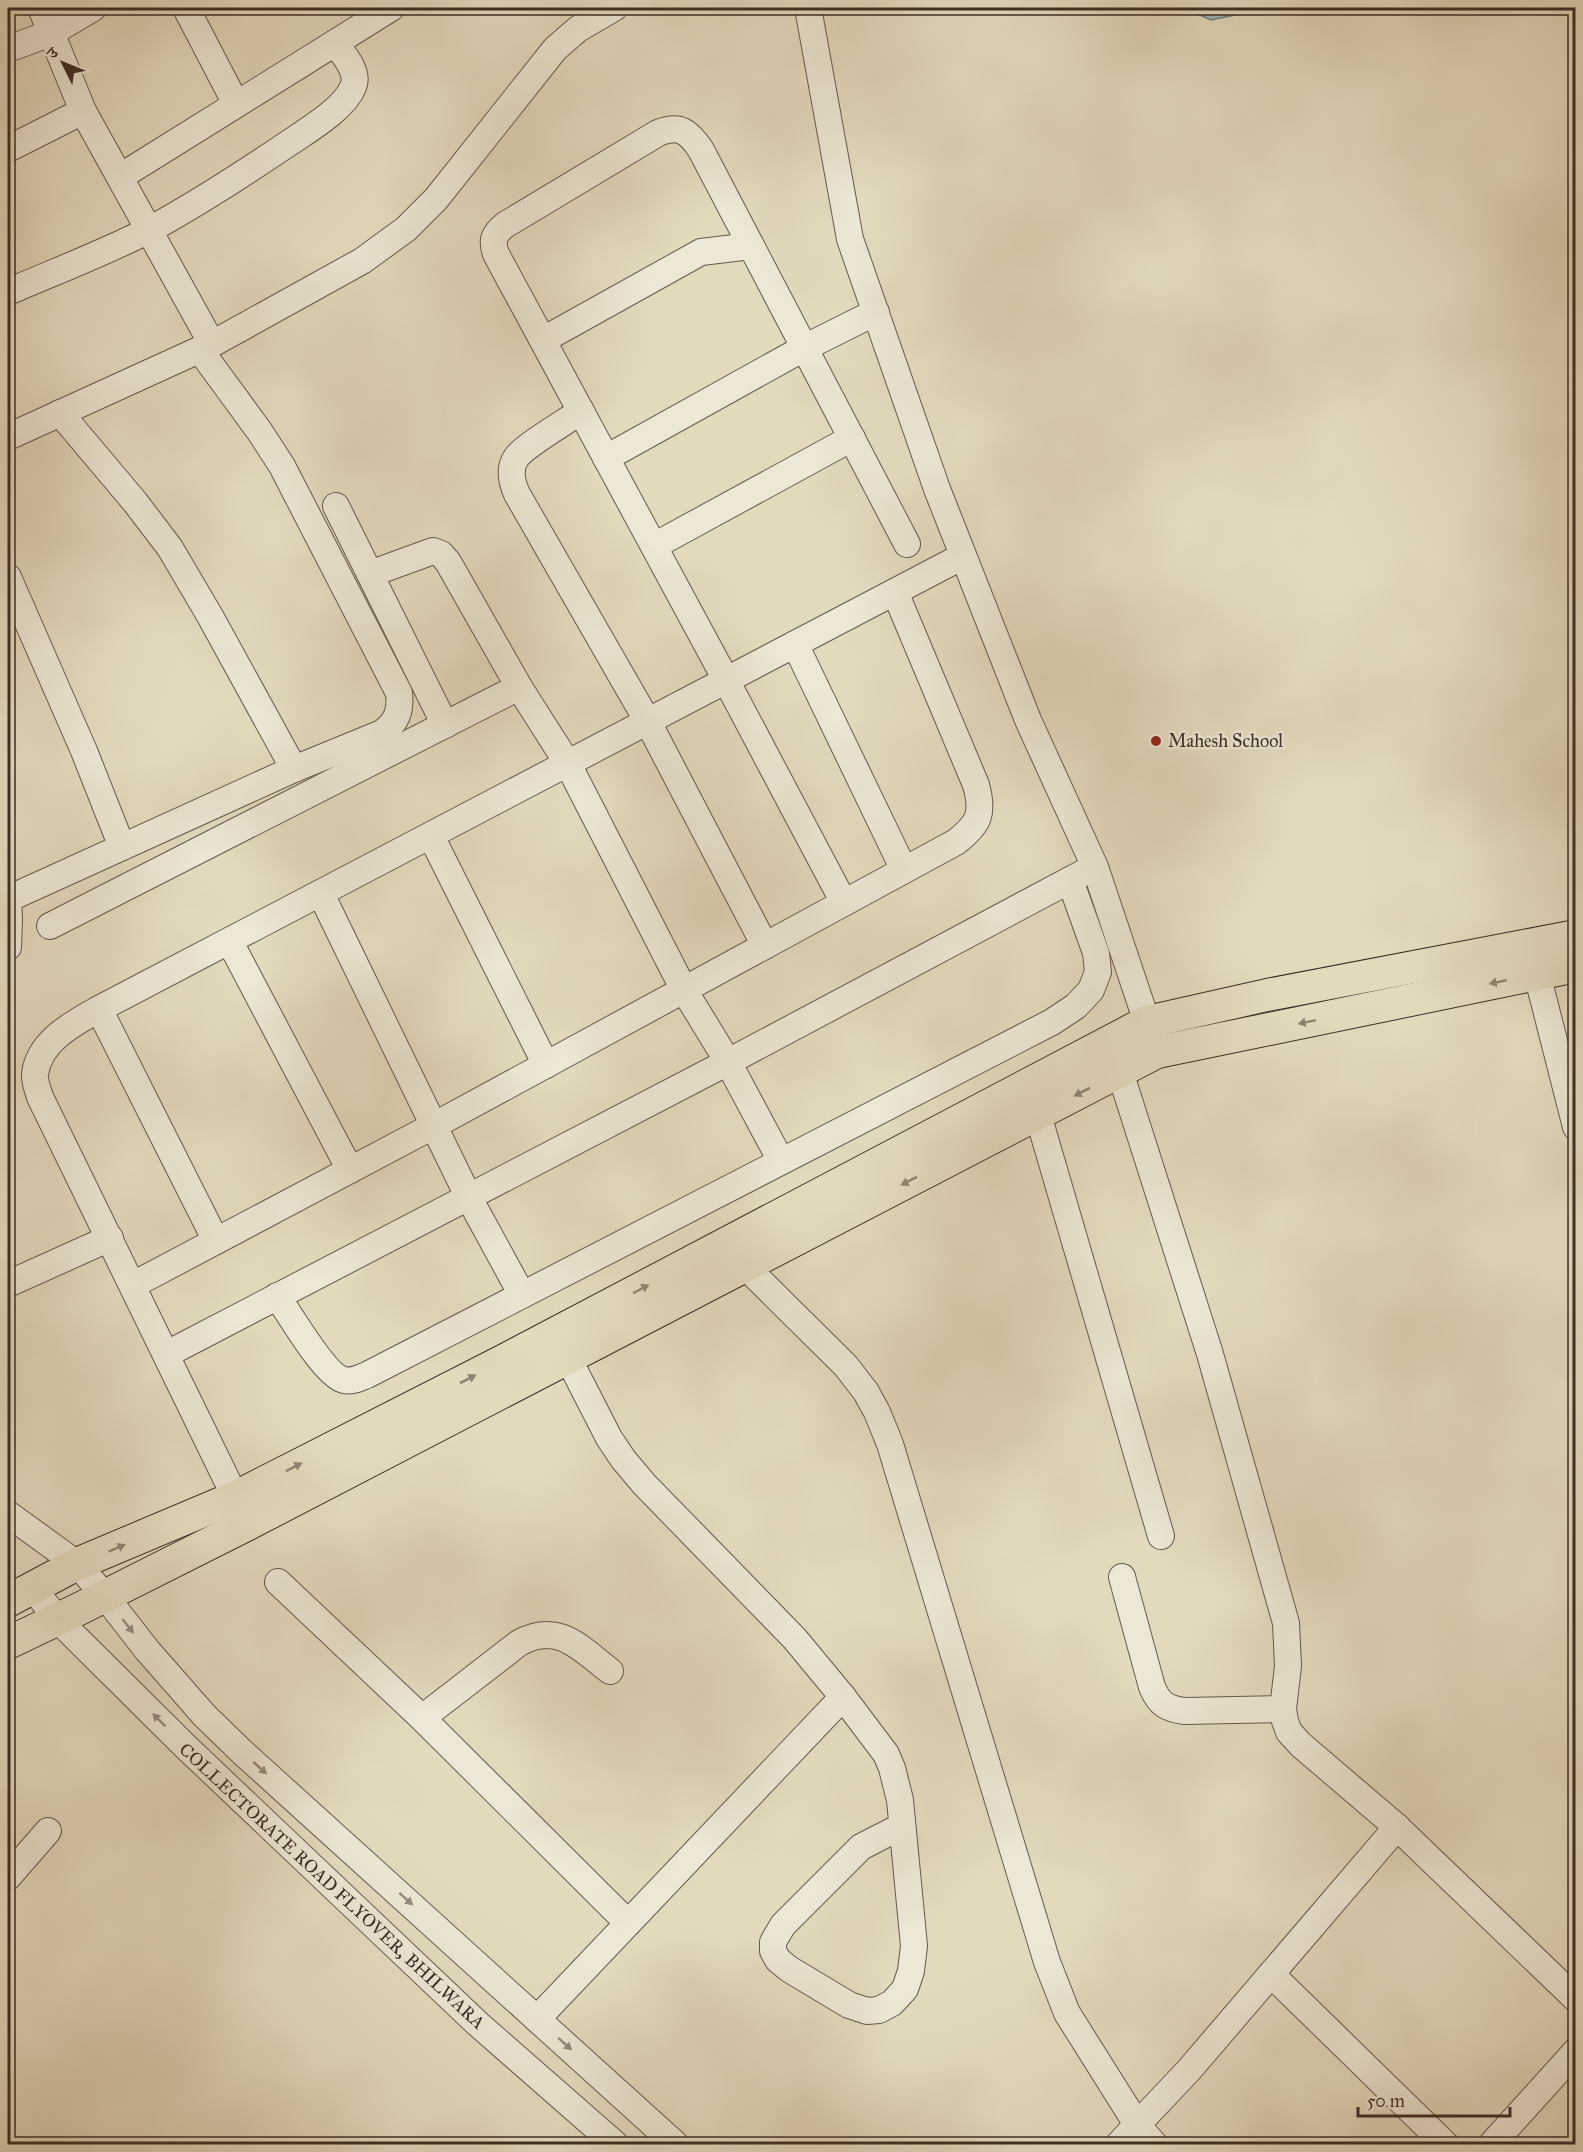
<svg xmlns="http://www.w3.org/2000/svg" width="1583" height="2152" font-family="'IM FELL Great Primer','Noto Serif Devanagari',serif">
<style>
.water{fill:#9ab8bd;stroke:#748181;stroke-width:1.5}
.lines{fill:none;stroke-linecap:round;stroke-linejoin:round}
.minor-casing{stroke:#65594d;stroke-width:28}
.major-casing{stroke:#3b2e27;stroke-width:34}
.minor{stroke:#ede7d5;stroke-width:26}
.major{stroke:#e3dabe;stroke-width:32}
.oneway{fill:#8f8472}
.oneway2{fill:#948a7e}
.poi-dot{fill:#8f2418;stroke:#ede7d5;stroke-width:2}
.labels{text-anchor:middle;stroke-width:5;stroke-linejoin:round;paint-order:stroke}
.poi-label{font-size:18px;fill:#3b2e27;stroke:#ede7d5;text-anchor:start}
.street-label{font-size:18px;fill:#3b2e27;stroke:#ede7d5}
</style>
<rect width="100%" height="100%" fill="#e3dabe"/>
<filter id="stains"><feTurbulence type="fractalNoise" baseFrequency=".00333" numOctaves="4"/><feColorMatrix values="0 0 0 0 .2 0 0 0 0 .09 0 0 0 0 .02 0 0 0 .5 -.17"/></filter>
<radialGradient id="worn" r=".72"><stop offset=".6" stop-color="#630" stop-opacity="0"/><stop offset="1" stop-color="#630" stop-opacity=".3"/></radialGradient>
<!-- water -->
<polygon class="water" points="1184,8 1269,8 1211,20"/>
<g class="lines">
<!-- minor casing -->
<g class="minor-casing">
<g id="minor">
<polyline points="41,8 83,111 212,344 362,261 406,229 436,199 555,49 578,29 614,8"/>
<polyline points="186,8 236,104"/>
<polyline points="808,8 850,239 937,489 1028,720 1095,867 1153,1040"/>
<polyline points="8,49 51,33 93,8"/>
<polyline points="8,149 83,111"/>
<polyline points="120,177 391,8"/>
<path d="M 8,292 C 54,272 104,253 149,230 C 197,204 243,174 289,143 C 308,130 344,109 353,87 C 360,72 343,54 335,43"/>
<polyline points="543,340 701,252 751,246"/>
<path d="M 581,411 C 567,421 524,446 516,458 C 508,470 512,483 517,494 L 648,722 L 765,946"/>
<polyline points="60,413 135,502 170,548 210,616 294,769"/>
<polyline points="8,437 212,344"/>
<polyline points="606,458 804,348 876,312"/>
<polyline points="336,506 445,725"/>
<polyline points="654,546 852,438"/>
<polyline points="370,574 433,551 441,554 448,562 519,687 568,764 684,990 728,1062 781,1161"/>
<polyline points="8,577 84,751 122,847"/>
<polyline points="795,644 904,870"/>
<polyline points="431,836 546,1065"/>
<polyline points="321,894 468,1196 522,1295"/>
<polyline points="8,898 9,919 8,947"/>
<path d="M 8,899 L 294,769 L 382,733 C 397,722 401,711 399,693 L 282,466 L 260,432 L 200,350"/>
<path d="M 844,903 L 726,680 L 496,254 C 491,240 494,234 505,225 L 658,133 C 680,124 689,132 701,150 L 907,544"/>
<polyline points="50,926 519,687"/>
<polyline points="230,942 350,1170"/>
<polyline points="1537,974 1576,1127"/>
<polyline points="99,1009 216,1241"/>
<polyline points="1120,1072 1210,1354 1286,1623 1288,1666 1283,1709 1285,1721 1289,1732 1301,1745 1397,1827 1576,1999"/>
<polyline points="1038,1115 1161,1536"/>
<polyline points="745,1266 846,1366 866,1392 877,1412 890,1444 1047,1962 1067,2013 1138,2126 1154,2144"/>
<polyline points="8,1284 110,1238"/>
<path d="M 133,1285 L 435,1125 L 956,842 C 979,824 984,814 976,785 L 895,592"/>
<path d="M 277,1296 C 289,1313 325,1376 344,1380 C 352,1382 359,1378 367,1375 L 1052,1022 L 1076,1006 L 1091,990 L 1098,972 L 1096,953 L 1070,880"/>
<polyline points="167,1354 728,1062 1085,872"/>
<polyline points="568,1358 609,1438 623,1459 644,1484 795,1639 843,1697 886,1754 892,1768 900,1800 914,1946 911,1971 905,1989 892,2003 879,2010 867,2011 849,2005 789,1969 778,1960 773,1951 773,1942 783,1925 861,1847 902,1826"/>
<path d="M 243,1513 L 40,1097 C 38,1090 34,1081 35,1074 C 39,1041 74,1023 99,1009 L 963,556"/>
<polyline points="8,1514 77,1564 105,1596 147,1650 204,1715 241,1751 675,2144"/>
<path d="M 1122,1577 L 1152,1687 C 1159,1704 1167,1709 1185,1711 L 1283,1709"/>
<polyline points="278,1582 422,1718 628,1923"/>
<polyline points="33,1588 57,1619 186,1747 478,2024 615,2144"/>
<path d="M 422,1718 L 519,1643 C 558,1621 580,1648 610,1671"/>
<polyline points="8,1877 48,1831"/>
<polyline points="1271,1974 1445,2144"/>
<polyline points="537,2019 843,1697"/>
<polyline points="1119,2144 1189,2070 1397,1827"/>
<polyline points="1492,2144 1576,2051"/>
</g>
</g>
<!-- major casing -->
<g class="major-casing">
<g id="major">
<polyline points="8,1601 77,1564 236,1497 501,1362 1147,1022 1267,995 1576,936"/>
<polyline points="8,1643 79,1609 248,1524 1157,1052 1576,966"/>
</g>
</g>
<!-- minor -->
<use href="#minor" class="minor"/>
<!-- major -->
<use href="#major" class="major"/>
</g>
<!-- one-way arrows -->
<defs><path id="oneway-solid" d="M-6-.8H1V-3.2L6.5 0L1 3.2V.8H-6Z" transform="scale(1.5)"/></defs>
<g class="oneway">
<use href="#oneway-solid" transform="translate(1498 982) rotate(168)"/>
<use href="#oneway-solid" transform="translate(1307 1022) rotate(168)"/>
<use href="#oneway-solid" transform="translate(1082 1092) rotate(153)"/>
<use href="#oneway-solid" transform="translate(909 1181) rotate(153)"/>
<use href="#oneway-solid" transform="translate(641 1289) rotate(-28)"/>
<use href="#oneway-solid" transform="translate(468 1379) rotate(-27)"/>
<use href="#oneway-solid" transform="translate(294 1467) rotate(-27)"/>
<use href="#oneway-solid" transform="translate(117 1548) rotate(-23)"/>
</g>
<g class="oneway2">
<use href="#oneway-solid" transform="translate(128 1626) rotate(52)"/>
<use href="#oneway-solid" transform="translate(159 1720) rotate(-135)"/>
<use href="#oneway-solid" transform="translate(260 1768) rotate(42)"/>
<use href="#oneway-solid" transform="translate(406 1899) rotate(42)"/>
<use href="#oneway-solid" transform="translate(565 2044) rotate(42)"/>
</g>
<!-- markers -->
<circle class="poi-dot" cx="1156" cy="741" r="6"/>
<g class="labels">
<!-- poi labels -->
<g class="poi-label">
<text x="1168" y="747">Mahesh School</text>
</g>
<!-- street labels -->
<g class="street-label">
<text transform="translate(332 1886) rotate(43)" y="6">COLLECTORATE ROAD FLYOVER, BHILWARA</text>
</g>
</g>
<!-- margin -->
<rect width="1583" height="2152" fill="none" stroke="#e3dabe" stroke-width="30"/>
<rect x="9" y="9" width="1565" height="2134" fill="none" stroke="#3b2e27" stroke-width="3"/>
<rect x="15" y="15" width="1553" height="2122" fill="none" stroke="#3b2e27" stroke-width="1.5"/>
<!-- north arrow -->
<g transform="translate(63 63) rotate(313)" stroke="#ede7d5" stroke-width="4.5" paint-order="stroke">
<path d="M0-4.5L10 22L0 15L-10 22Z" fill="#3b2e27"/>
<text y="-9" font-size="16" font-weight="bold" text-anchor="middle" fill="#3b2e27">उ</text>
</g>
<!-- scale -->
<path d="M1358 2107v9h152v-9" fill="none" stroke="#3b2e27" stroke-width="3"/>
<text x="1367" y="2107" font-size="18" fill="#3b2e27" stroke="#ede7d5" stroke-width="4.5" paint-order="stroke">50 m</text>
<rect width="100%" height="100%" filter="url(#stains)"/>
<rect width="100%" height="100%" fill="url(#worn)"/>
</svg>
